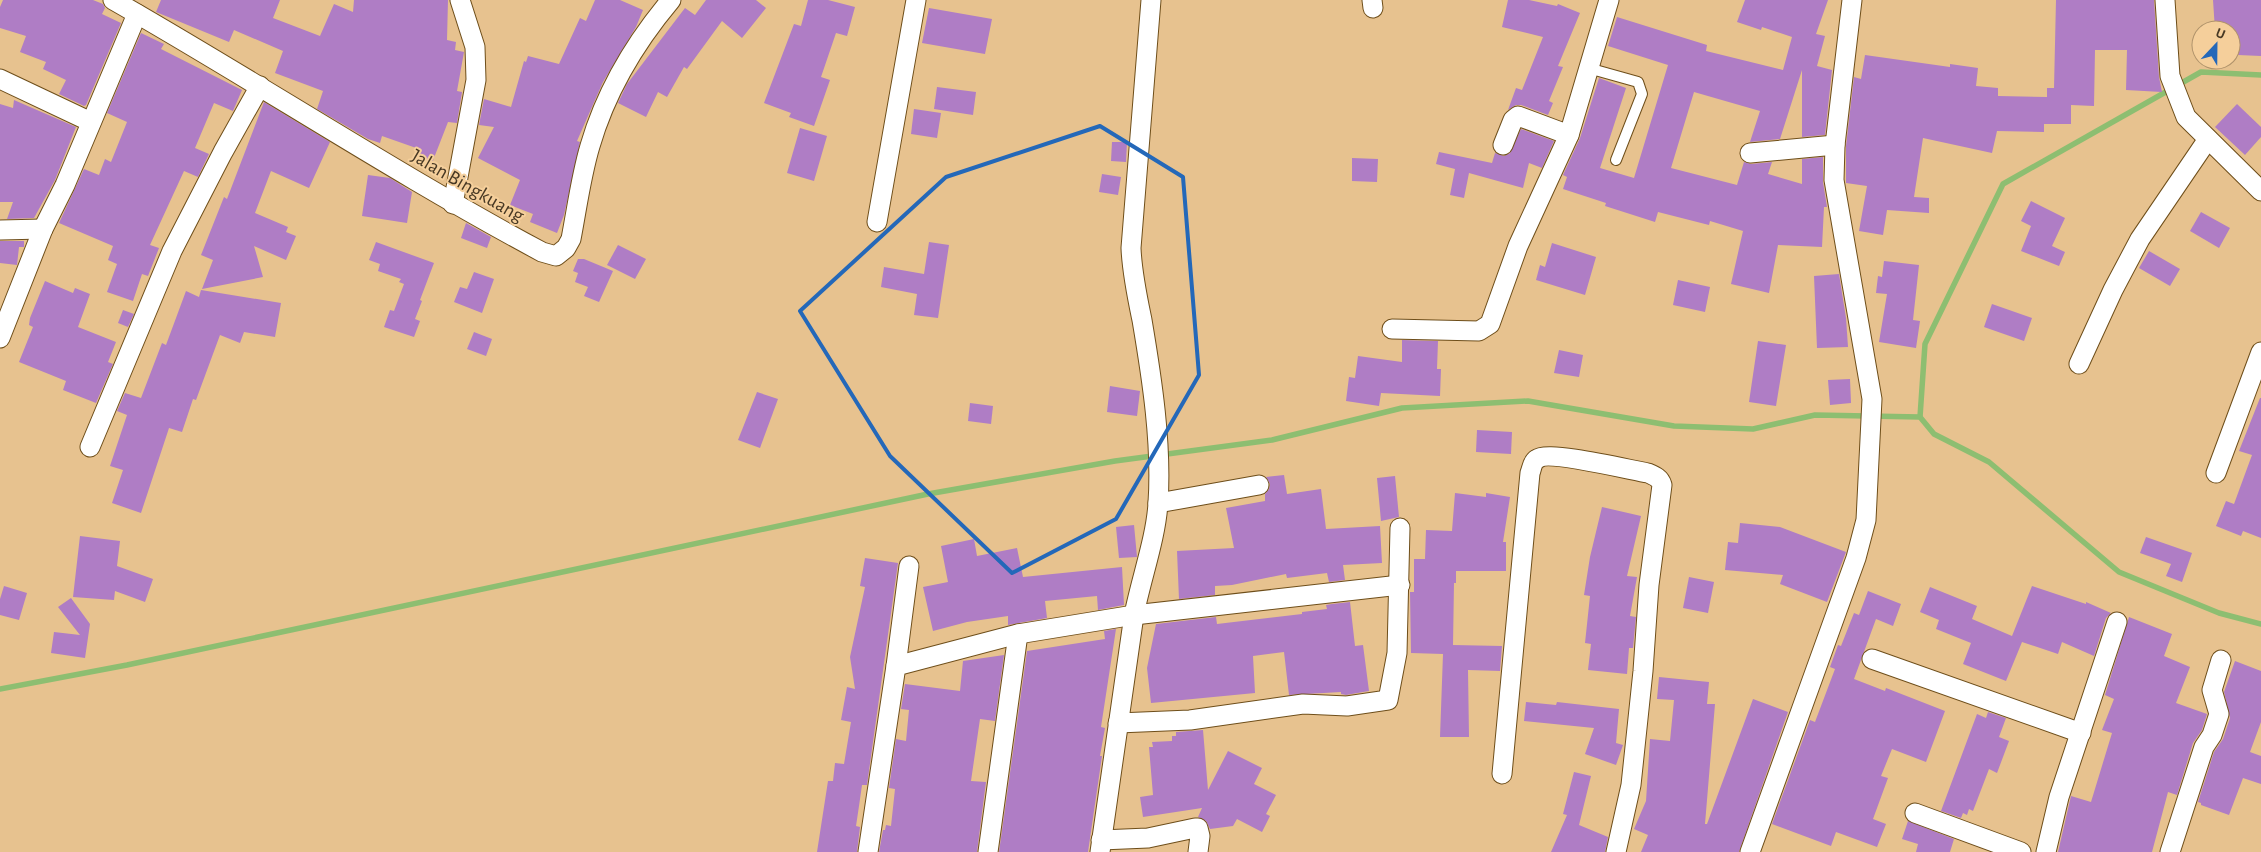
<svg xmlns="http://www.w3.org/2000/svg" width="2261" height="852" font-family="'Alegreya Sans',sans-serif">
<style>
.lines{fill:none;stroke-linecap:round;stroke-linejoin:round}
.stream{stroke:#8dbe71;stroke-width:5.5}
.building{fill:#af7dc5}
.service-casing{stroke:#6e4e1a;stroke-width:12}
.minor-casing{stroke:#6e4e1a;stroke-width:21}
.service{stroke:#fff;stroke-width:10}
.minor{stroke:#fff;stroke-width:19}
.marked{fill:none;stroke:#2468b9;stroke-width:4;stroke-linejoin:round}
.labels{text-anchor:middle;stroke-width:4;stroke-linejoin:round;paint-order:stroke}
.street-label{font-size:20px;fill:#483924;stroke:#f5cf9b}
</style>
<rect width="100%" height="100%" fill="#e7c28f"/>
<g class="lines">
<!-- stream -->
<g class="stream">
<polyline points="1920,417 1925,344 2003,184 2201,72 2261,75"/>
<polyline points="0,689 127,665 928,494 1115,461 1272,440 1402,408 1528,401 1674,426 1753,429 1815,415 1920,417 1934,434 1989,462 2119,572 2219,613 2261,624"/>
</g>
</g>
<!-- building -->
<g class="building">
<polygon points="3,0 93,0 103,4 105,8 102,14 121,23 86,105 84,106 59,94 66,80 43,69 46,62 20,52 26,36 0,28 0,7"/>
<polygon points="161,0 280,0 273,18 320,36 334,4 353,12 354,0 448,0 447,40 456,42 455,50 464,52 457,91 462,92 457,123 448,122 432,163 416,157 419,149 382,136 380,143 368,139 317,109 323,91 275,73 283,51 234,30 229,42 156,12"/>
<polygon points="595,0 620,0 643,10 636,27 603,82 577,141 580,142 564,215 557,233 530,222 533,214 510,205 520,180 478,158 494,127 479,125 484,99 511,107 524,61 526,62 528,56 559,64 580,18 586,21"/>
<polygon points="706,0 756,0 766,8 742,38 722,21 687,69 684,67 667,97 658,92 646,117 618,103 627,84 685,8 695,15"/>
<polygon points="808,0 828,0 855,7 847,36 836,33 821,77 830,80 814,126 789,117 791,113 764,103 794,24 801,26"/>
<polygon points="1508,0 1529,0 1557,6 1558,4 1580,13 1558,66 1563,67 1549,101 1553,103 1548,115 1521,105 1516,105 1508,110 1516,88 1522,90 1543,37 1502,27"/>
<polygon points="1745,0 1828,0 1816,34 1825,36 1817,66 1832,70 1825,135 1802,137 1802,70 1780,139 1750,142 1760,111 1694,92 1671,168 1737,185 1744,162 1751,164 1772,162 1768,174 1802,184 1802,159 1823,157 1823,182 1827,207 1824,207 1822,247 1778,245 1769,293 1731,284 1743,231 1710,221 1709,225 1658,212 1655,222 1605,206 1606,203 1563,189 1567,177 1563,175 1580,138 1599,78 1626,88 1600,168 1634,178 1668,65 1608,46 1617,17 1707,45 1706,51 1783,70 1792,37 1762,27 1761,30 1737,22"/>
<polygon points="2056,0 2154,0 2159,77 2162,92 2126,90 2127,50 2095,50 2094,106 2071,105 2071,124 2044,124 2044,132 1997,131 1992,153 1923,138 1914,197 1929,198 1929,213 1887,210 1883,235 1859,231 1867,186 1846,183 1846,146 1854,77 1861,79 1865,55 1950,67 1950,64 1978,68 1976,86 1998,88 1998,96 2047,97 2047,88 2054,88"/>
<polygon points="2213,0 2261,0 2261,56 2238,55 2238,52 2231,52 2231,30 2215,30"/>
<polygon points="929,8 992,19 985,54 922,43"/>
<polygon points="141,33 164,44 161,49 242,90 233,111 214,103 195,148 209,154 198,177 184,171 150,245 159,248 148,276 142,274 133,301 107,292 117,264 108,260 113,246 59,223 84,169 99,175 105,159 111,162 127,122 107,113"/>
<polygon points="937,87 976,92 973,115 934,109"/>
<polygon points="14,100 76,127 55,180 34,218 7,219 13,202 0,202 0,104 13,108"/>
<polygon points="264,102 330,142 309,188 271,171 255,213 288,227 286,232 296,236 286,260 254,246 263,277 202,289 213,260 201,255 224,197 227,199"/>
<polygon points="2237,104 2261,127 2261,137 2245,155 2215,127"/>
<polygon points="914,109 941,113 937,138 911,134"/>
<polygon points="800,128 827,136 814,181 787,173"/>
<polygon points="1521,129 1554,141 1542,168 1529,163 1523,188 1469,173 1464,198 1450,195 1455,169 1436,164 1439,152 1492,163 1495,153 1504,156 1510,153"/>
<polygon points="1112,142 1127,142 1126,162 1111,161"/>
<polygon points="1352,158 1378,159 1377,182 1352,181"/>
<polygon points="1102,174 1121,177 1118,195 1099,192"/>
<polygon points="368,175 390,178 412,192 407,223 362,216"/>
<polygon points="2031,201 2065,218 2052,246 2065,252 2059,266 2021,251 2031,226 2021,221"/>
<polygon points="2201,212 2230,228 2219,248 2190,231"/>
<polygon points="466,223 491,237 487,248 461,238"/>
<polygon points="0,241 24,241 24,247 19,247 17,265 0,263"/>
<polygon points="376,242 434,263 420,300 422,301 415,319 420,321 414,337 384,327 390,310 394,311 404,284 399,282 401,279 378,271 380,264 369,260"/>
<polygon points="929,242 949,245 938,318 914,315 917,294 881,287 884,267 924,274"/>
<polygon points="1552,243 1596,257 1585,295 1536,280 1540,265 1545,267"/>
<polygon points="618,245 646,259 635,279 607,265"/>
<polygon points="2149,251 2180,269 2170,286 2139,268"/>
<polygon points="578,259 584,259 613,271 599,302 584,296 588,287 575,282 578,273 573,271"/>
<polygon points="1884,261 1919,265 1913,320 1920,321 1916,348 1879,342 1887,294 1876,293 1878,276 1882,277"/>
<polygon points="474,272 494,279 482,313 454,302 460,287 467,289"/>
<polygon points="1839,274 1846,318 1848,347 1817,348 1814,276"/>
<polygon points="1678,280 1710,287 1705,312 1673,305"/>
<polygon points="45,281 73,293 75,288 90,294 78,327 116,342 108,362 113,364 96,403 63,390 66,381 19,362 33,327 29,325 30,318"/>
<polygon points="201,290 281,303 275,337 244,332 240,343 220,335 196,400 193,399 182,432 169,428 141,513 112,503 123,470 110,466 127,415 117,411 125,393 141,398 162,343 166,345 186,291 199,297"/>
<polygon points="1992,304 2032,318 2024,341 1984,327"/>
<polygon points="123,310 134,314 128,327 118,323"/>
<polygon points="474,332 492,339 486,356 467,349"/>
<polygon points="1402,340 1438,341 1437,369 1441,369 1440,396 1381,393 1379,406 1346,401 1349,377 1355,378 1358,356 1402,362"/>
<polygon points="1758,341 1786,345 1776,406 1749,402"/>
<polygon points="1559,350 1583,355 1579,377 1554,373"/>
<polygon points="1850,379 1851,403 1830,405 1828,380"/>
<polygon points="1110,386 1140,391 1137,416 1107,412"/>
<polygon points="757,392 778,399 760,448 738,440"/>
<polygon points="2260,398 2261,398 2261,538 2243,531 2241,536 2216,526 2226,501 2234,504 2252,455 2239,451"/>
<polygon points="970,403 993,406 991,424 968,421"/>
<polygon points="1477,430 1512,432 1511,454 1476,452"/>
<polygon points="1284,475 1287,494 1321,489 1326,529 1380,526 1382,563 1343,565 1345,580 1329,582 1327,573 1287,578 1286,574 1232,585 1215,586 1215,595 1179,599 1177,551 1234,548 1226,508 1265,501 1265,494 1269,489 1270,484 1266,477"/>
<polygon points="1395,476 1399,517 1381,521 1377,478"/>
<polygon points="1455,493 1486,497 1486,493 1510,497 1503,542 1506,542 1506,571 1456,571 1456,583 1454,583 1453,645 1502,646 1500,671 1468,670 1469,737 1440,737 1443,654 1411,653 1410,592 1414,592 1414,559 1425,559 1426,530 1452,531"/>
<polygon points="1602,507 1641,516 1627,576 1637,577 1630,616 1636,617 1633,648 1629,648 1627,674 1588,670 1591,644 1585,643 1590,596 1584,595 1590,557"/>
<polygon points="1740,523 1780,527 1846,552 1827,602 1780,584 1783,575 1725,570 1728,542 1738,543"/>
<polygon points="1134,525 1137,557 1119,558 1116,527"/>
<polygon points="80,536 120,541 117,566 153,579 145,602 115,591 114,600 73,597"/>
<polygon points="2146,537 2192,553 2182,582 2166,576 2171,564 2140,553"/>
<polygon points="974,539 977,556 1017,548 1023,577 1122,567 1124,605 1098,610 1097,596 1045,601 1047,618 1008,625 1008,616 967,622 933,631 923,587 948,582 941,546"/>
<polygon points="865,558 898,563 867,785 862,785 859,806 856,826 860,827 857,852 817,852 828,781 833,781 835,763 844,764 851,722 841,720 847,687 855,689 850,657 865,587 860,586"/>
<polygon points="1689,577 1714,582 1708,613 1683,608"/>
<polygon points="4,586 27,593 19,620 0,615 0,599"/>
<polygon points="2032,586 2086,604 2086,602 2111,613 2106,618 2094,656 2062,642 2058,654 2022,642 2006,681 1963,664 1971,643 1936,629 1939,620 1920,612 1930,587 1977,606 1972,619 2012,636"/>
<polygon points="1868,591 1901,604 1893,626 1876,619 1854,679 1885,691 1886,688 1945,711 1926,762 1892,749 1881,776 1888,778 1873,819 1886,824 1877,847 1836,832 1831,846 1772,824 1810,720 1815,722 1835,669 1830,667 1838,645 1841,646 1854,613 1859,615"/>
<polygon points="71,598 90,624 85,658 51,653 54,632 80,635 58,607"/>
<polygon points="1350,602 1355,646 1363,645 1369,691 1346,695 1341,694 1341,692 1289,695 1284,652 1253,656 1255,693 1151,703 1147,668 1156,624 1216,617 1217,624 1302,614 1302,612 1327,609 1326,605 1332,604"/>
<polygon points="2129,617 2172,634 2164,656 2190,667 2176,703 2207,714 2202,730 2193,743 2177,795 2168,792 2152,852 2058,852 2071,796 2091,802 2112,733 2102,730 2114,699 2105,695"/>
<polygon points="1116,629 1101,727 1105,728 1100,756 1102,756 1088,852 999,852 1027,651 1105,639 1104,631"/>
<polygon points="1004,655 995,721 980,719 971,781 986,782 977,852 879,852 883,830 885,830 886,825 891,826 895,789 889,788 896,739 906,741 909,710 901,709 905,684 960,691 963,661"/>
<polygon points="2235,661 2261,671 2261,722 2250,752 2261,756 2261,784 2243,778 2229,815 2201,805 2201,803 2198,802 2214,752 2223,739 2230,718 2224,692"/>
<polygon points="1659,677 1709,682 1707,704 1715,704 1705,824 1707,824 1753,699 1788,712 1739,852 1641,852 1648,835 1634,829 1646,801 1650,739 1670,741 1674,700 1657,699"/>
<polygon points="1526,702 1556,705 1557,702 1619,709 1616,743 1623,745 1616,765 1585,754 1594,728 1524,721"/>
<polygon points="1988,712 2006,718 1999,737 2009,741 1997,773 1989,769 1973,811 1969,809 1967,815 1963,813 1961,818 1941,811 1977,714 1986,718"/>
<polygon points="1203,730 1208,790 1228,751 1262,768 1254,784 1276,795 1266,814 1270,816 1262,832 1237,819 1233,826 1210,829 1206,821 1198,817 1202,808 1143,817 1140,797 1153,795 1149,747 1153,747 1152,742 1172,741 1172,736 1176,736 1176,732"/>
<polygon points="1574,772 1591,776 1579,825 1608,837 1605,852 1551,852 1567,815 1563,814"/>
<polygon points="1908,821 1954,839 1950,852 1916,852 1918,844 1902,839"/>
</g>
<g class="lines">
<!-- service casing -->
<g class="service-casing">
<polyline id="service" points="1588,68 1638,82 1642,94 1616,160"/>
</g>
<!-- minor casing -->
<g class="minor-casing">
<g id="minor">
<path d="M 113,0 C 257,82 396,174 542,252 L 556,256 L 566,248 L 571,239 C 577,208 581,176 590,146 C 606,91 634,44 671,0"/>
<polyline points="1372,0 1373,8"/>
<polyline points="2165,0 2170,76 2186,117 2261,191"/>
<polyline points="0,79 91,122"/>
<polyline points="1503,145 1513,120 1518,116 1569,135"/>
<polyline points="1750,153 1835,145"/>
<polyline points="453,204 476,80 475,47 460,0"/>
<polyline points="877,222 916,0"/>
<polyline points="0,230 43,229"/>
<polyline points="1392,329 1479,331 1490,324 1518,246 1569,135 1609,0"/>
<polyline points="0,338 43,229 65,185 137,14"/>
<polyline points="2079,364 2113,290 2140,239 2208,139"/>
<polyline points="90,447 172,251 223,152 260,86"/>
<polyline points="2216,473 2261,352"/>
<polyline points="1158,503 1259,485"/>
<polyline points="1872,659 2081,733"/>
<polyline points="896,666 909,566"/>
<polyline points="1118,723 1190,720 1303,704 1347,706 1388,700 1397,653 1400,528"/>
<path d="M 1502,774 L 1530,473 C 1532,468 1532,462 1537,459 C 1548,450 1630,470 1648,473 C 1655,476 1660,478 1662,485 L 1649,585 L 1643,671 L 1631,785 L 1616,852"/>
<polyline points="1915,813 2021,852"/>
<polyline points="1101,840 1148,838 1195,828 1198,828 1200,836 1198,852"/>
<polyline points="868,852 896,666 1018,634 1134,615 1400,585"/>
<polyline points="988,852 1018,634"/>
<path d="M 1100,852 L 1134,615 C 1141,579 1156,538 1158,503 C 1162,444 1152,379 1142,320 C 1137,296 1132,273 1131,248 L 1151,0"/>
<polyline points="1750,852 1856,558 1866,520 1872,399 1834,180 1835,145 1852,0"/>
<polyline points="2046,852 2059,797 2117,622"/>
<polyline points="2170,852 2204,747 2212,735 2219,714 2212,690 2221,660"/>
</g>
</g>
<!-- service -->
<use href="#service" class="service"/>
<!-- minor -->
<use href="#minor" class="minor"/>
</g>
<!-- marked area -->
<path class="marked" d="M 1100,126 L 1183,177 L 1199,375 L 1116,519 L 1012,573 L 890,456 L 800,311 L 946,177 Z"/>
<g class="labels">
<!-- street labels -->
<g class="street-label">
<text transform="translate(468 185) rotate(30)" y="7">Jalan Bingkuang</text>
</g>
</g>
<!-- north arrow -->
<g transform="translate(2216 45) rotate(22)"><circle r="24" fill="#f5cf9b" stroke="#b0936b"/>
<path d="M0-4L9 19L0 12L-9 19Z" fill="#2468b9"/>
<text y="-8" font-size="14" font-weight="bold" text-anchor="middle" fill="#483924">U</text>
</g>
</svg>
